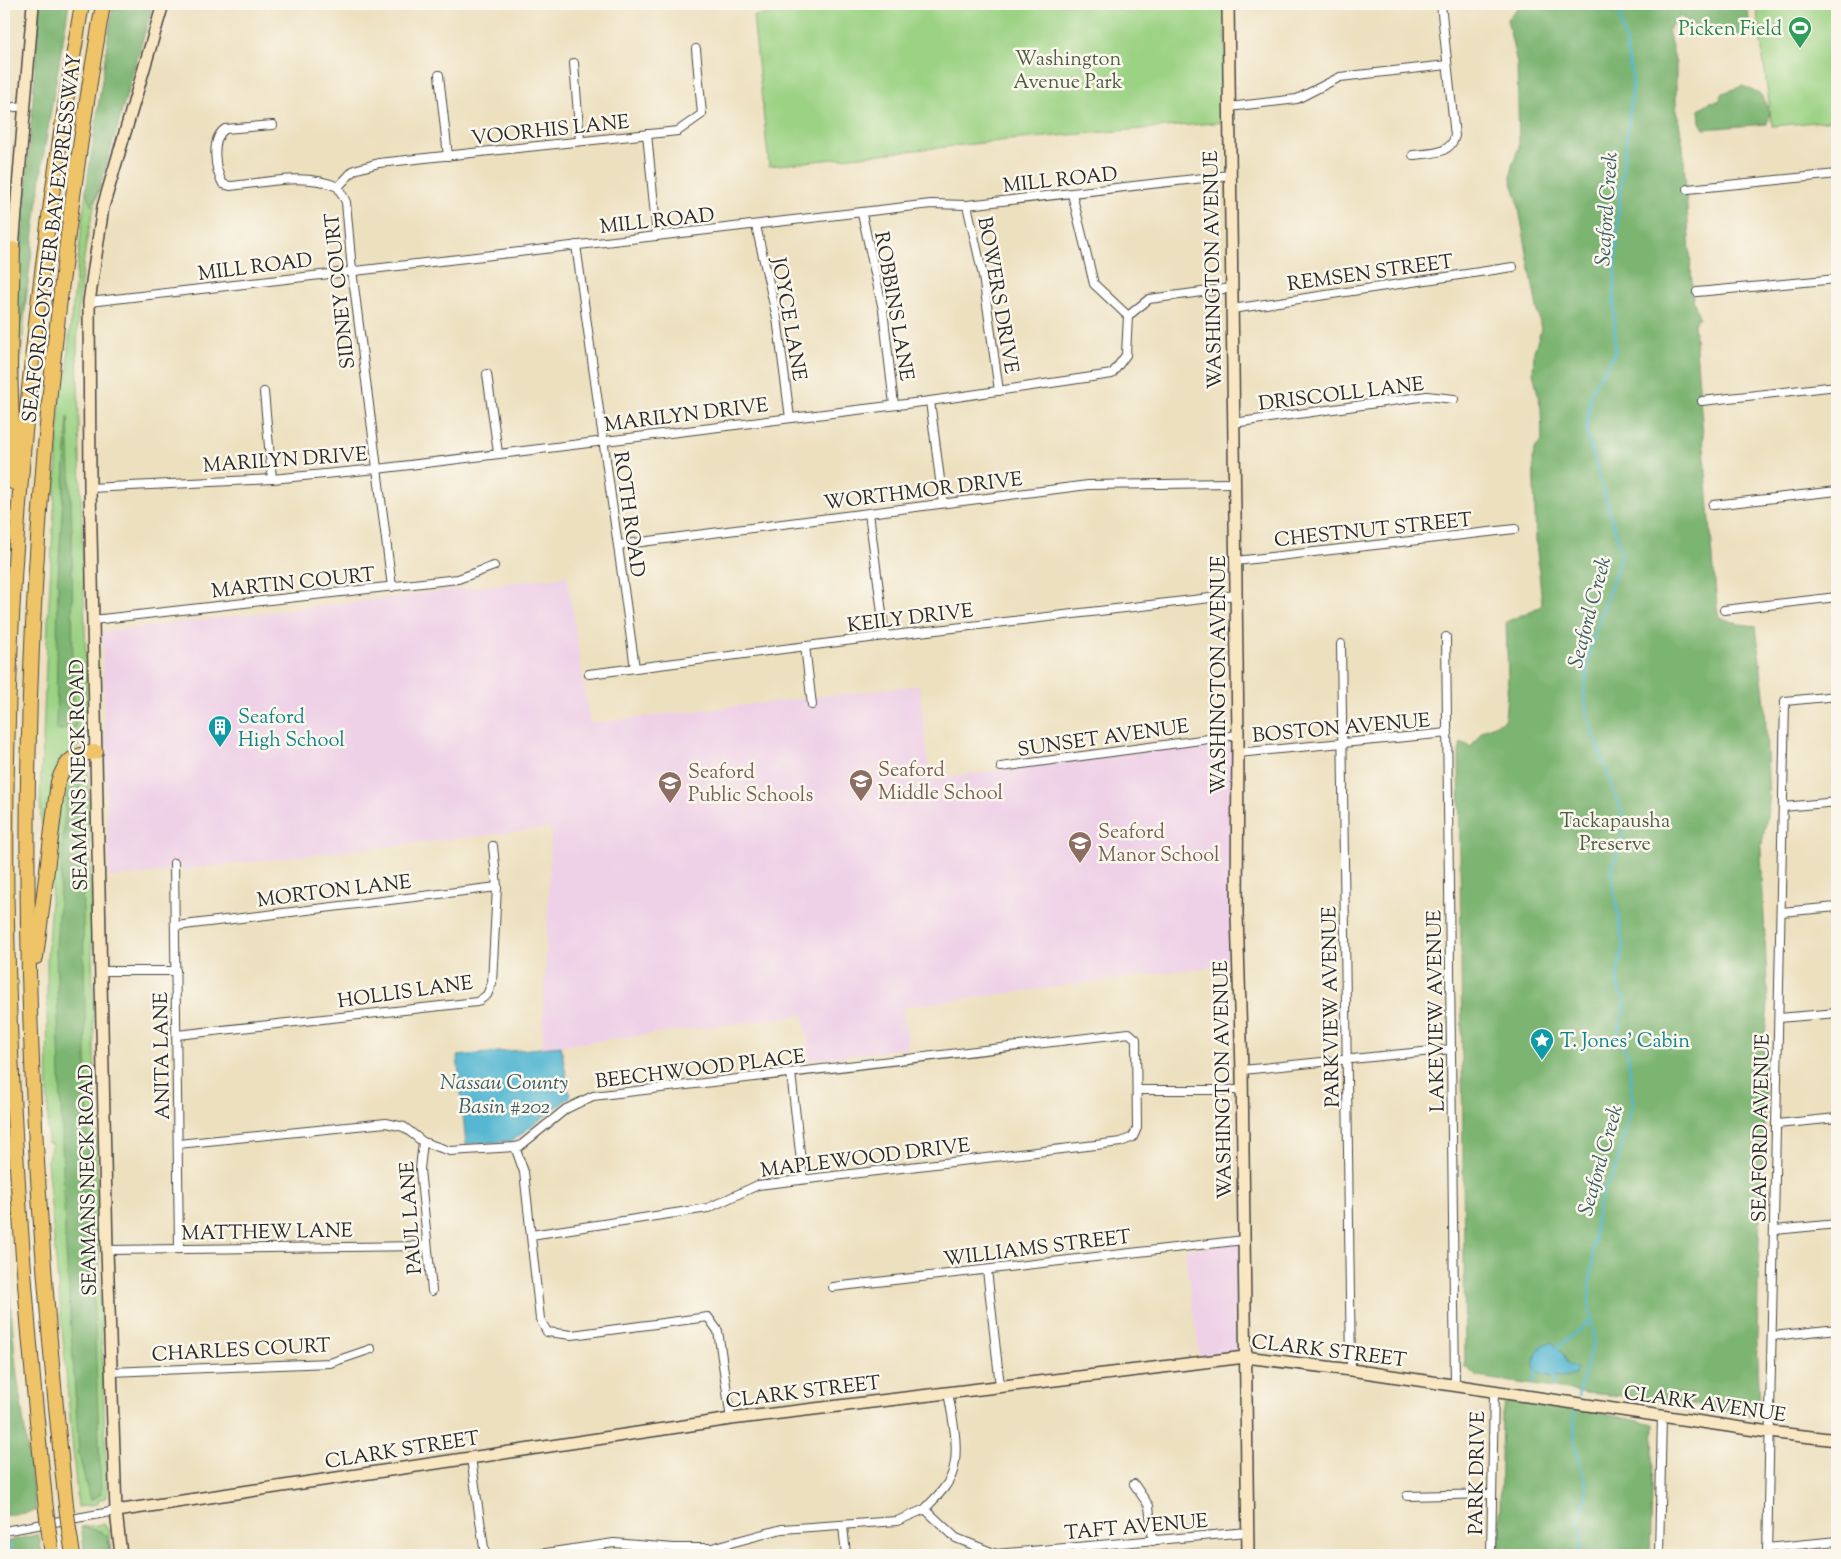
<svg xmlns="http://www.w3.org/2000/svg" width="1841" height="1559" font-family="'Sorts Mill Goudy',serif">
<style>
.built{fill:#eed0e7}
.green{fill:#9bd283;stroke:#637e57}
.forest{fill:#7cb471;stroke:#54704e;fill-rule:evenodd}
.water{fill:#54b7d2;stroke:#40717e}
.lines{fill:none;stroke-linecap:round;stroke-linejoin:round}
.stream{stroke:#54b7d2;stroke-width:2.5}
.street-casing{stroke:#484641;stroke-width:10}
.secondary-casing{stroke:#484641;stroke-width:14}
.highway-casing{stroke:#484641;stroke-width:16}
.street{stroke:#fff;stroke-width:8}
.secondary{stroke:#f9e7c3;stroke-width:11}
.highway{stroke:#efc469;stroke-width:14}
.highway-bridge-casing{stroke:#484641;stroke-width:16;stroke-linecap:butt}
.highway-bridge{stroke:#efc469;stroke-width:14}
.labels{text-anchor:middle;stroke-width:5;stroke-linejoin:round;paint-order:stroke}
.leisure-label{font-size:20px;fill:#27864d;stroke:#fbf7ec;text-anchor:end}
.park-label{font-size:20px;fill:#4d5d45;stroke:#fbf7ec}
.street-label{font-size:20px;fill:#2b2b2b;stroke:#fbf7ec}
.culture-label{font-size:20px;fill:#0d838f;stroke:#fbf7ec;text-anchor:start}
.education-label{font-size:20px;fill:#785e54;stroke:#fbf7ec;text-anchor:start}
.water-label{font-size:21px;font-style:italic;fill:#395c65;stroke:#fbf7ec}
</style>
<rect width="100%" height="100%" fill="#fbf7ec"/>
<filter id="ink" filterUnits="userSpaceOnUse"><feTurbulence type="fractalNoise" baseFrequency=".02" numOctaves="2"/><feDisplacementMap in="SourceGraphic" scale="10" xChannelSelector="R" yChannelSelector="G"/><feConvolveMatrix kernelMatrix="1 2 1 2 8 2 1 2 1" color-interpolation-filters="sRGB"/></filter>
<filter id="wash" filterUnits="userSpaceOnUse"><feTurbulence type="fractalNoise" baseFrequency=".0096" numOctaves="4" result="noise"/><feDisplacementMap in="SourceGraphic" scale="20" xChannelSelector="R" yChannelSelector="G"/><feGaussianBlur stdDeviation="1.12" result="paint"/><feColorMatrix in="noise" values="0 0 0 0 0 0 0 0 0 0 0 0 0 0 0 0 0 1.4 0 .05"/><feComposite in="paint" operator="in"/></filter>
<g filter="url(#wash)">
<rect width="100%" height="100%" fill="#ede0bf"/>
<!-- built -->
<g class="built">
<polygon points="567,576 590,723 919,685 930,779 1234,740 1232,964 903,1007 908,1048 810,1060 804,1015 542,1048 551,828 109,878 102,632"/>
<polygon points="1242,1242 1243,1355 1200,1361 1185,1249"/>
</g>
<!-- green -->
<g class="green">
<polygon points="863,4 1225,4 1226,122 1009,140 769,166 753,16"/>
<polygon points="1756,4 1837,4 1837,120 1772,126"/>
<path d="M 101,184 C 83,240 78,294 77,351 L 88,735 C 83,748 66,751 59,765 C 52,776 48,825 46,841 C 36,824 42,762 43,740 C 47,620 55,500 61,380 L 68,370 L 68,347 L 86,190 L 92,205 Z"/>
<polygon points="28,282 18,386 13,324 21,325"/>
<polygon points="86,758 88,762 98,1226 107,1497 98,1501 98,1504 78,1507 47,1161 52,1144 48,1143 47,959 54,853 63,773"/>
<polygon points="104,1524 109,1531 111,1555 107,1536 81,1527"/>
</g>
<!-- forest -->
<g class="forest">
<polygon points="40,4 69,4 44,152 28,282 21,325 13,324 16,254 22,245"/>
<polygon points="113,4 153,4 101,184 91,206 86,190"/>
<path d="M 1521,4 L 1748,4 L 1749,22 L 1742,37 L 1709,35 L 1679,16 L 1668,30 L 1676,64 L 1676,105 L 1683,145 L 1693,299 L 1699,317 L 1694,324 L 1717,607 L 1719,617 L 1739,624 L 1756,626 L 1765,704 L 1769,804 L 1761,850 L 1768,1005 L 1764,1045 L 1765,1133 L 1759,1238 L 1757,1340 L 1760,1406 L 1750,1416 L 1670,1400 L 1587,1393 L 1478,1377 L 1465,1367 L 1459,752 L 1461,742 L 1471,747 L 1483,730 L 1505,720 L 1508,678 L 1506,622 L 1539,607 L 1542,604 L 1536,541 L 1533,457 L 1534,449 L 1542,441 L 1541,408 L 1533,372 L 1534,351 L 1541,330 L 1517,198 L 1511,180 L 1512,165 L 1519,147 L 1517,64 L 1507,19 ZM 1563,1354 L 1567,1364 L 1577,1369 L 1536,1371 Z"/>
<polygon points="1743,86 1761,95 1770,113 1767,124 1704,129 1700,122 1699,109 1710,102 1719,101 1723,93"/>
<polygon points="68,416 72,531 73,704 76,727 56,731 58,579"/>
<polygon points="70,780 80,780 88,1150 101,1494 90,1501 79,1454 65,1234 56,949 65,809"/>
<polygon points="4,1223 16,1367 36,1511 4,1516"/>
<polygon points="1509,1401 1590,1411 1654,1424 1650,1555 1499,1555 1502,1414 1504,1405"/>
<polygon points="81,1527 100,1531 107,1536 110,1555 85,1555"/>
<polygon points="39,1534 42,1555 4,1555 5,1542"/>
</g>
<!-- water -->
<g class="water">
<polygon points="561,1046 570,1097 512,1141 466,1144 457,1056"/>
<path d="M 1552,1342 L 1563,1354 L 1567,1364 L 1577,1368 L 1575,1375 C 1549,1380 1520,1376 1542,1345 Z"/>
</g>
<g class="lines">
<!-- stream -->
<g class="stream">
<polyline points="1556,1349 1591,1320"/>
<polyline points="1533,1384 1537,1369"/>
<polyline points="1554,1387 1554,1374"/>
<polyline points="1578,1396 1594,1341 1589,1301 1596,1217 1603,1190 1614,1174 1633,1103 1628,1054 1619,1039 1618,1031 1625,1010 1625,999 1619,991 1617,975 1623,947 1611,870 1623,840 1623,817 1589,722 1584,695 1590,648 1622,554 1586,431 1591,391 1615,352 1614,301 1619,201 1633,83 1618,4"/>
<path d="M 1575,1411 C 1574,1421 1574,1433 1575,1443 C 1580,1474 1596,1486 1578,1518 L 1582,1534 L 1578,1555"/>
<polyline points="11,1545 13,1555"/>
</g>
</g>
</g>
<g filter="url(#ink)">
<g class="lines">
<!-- street casing -->
<g class="street-casing">
<g id="street">
<polyline points="574,63 580,141"/>
<polyline points="439,75 448,156"/>
<polyline points="1229,107 1297,99 1340,77 1447,65"/>
<polyline points="4,108 26,106"/>
<path d="M 273,125 L 225,129 C 210,139 215,170 223,184 L 230,186 C 265,183 305,172 338,187 L 346,202 L 352,270 L 392,587"/>
<polyline points="647,134 657,236"/>
<path d="M 1413,155 C 1430,153 1450,155 1455,136 L 1441,4"/>
<polyline points="338,187 354,170 379,163 678,131 702,114 696,49"/>
<polyline points="1688,189 1837,174"/>
<polyline points="1072,194 1094,284 1128,316"/>
<polyline points="967,205 983,276 999,391"/>
<polyline points="862,214 883,310 894,405"/>
<polyline points="756,226 777,318 790,418"/>
<polyline points="576,245 635,668"/>
<polyline points="1697,292 1837,279"/>
<polyline points="89,302 931,204 967,205 1230,175"/>
<polyline points="1232,309 1513,267"/>
<polyline points="487,374 498,453"/>
<polyline points="264,392 272,479"/>
<polyline points="930,401 943,503"/>
<polyline points="1702,401 1837,386"/>
<polyline points="1233,423 1427,396 1454,399"/>
<polyline points="90,488 272,479 377,469 930,401 1112,374 1126,355 1128,316 1149,299 1232,288"/>
<polyline points="1713,505 1837,491"/>
<polyline points="869,513 885,636"/>
<polyline points="618,545 1088,485 1234,483"/>
<polyline points="1236,561 1515,529"/>
<polyline points="1724,610 1837,597"/>
<polyline points="93,620 458,579 494,566"/>
<polyline points="1446,637 1455,1385"/>
<polyline points="1341,644 1351,1370"/>
<polyline points="805,646 812,705"/>
<polyline points="589,674 885,636 1236,595"/>
<polyline points="1237,753 1448,733"/>
<polyline points="1001,767 1238,735"/>
<polyline points="1783,807 1837,802"/>
<polyline points="174,863 179,1249"/>
<polyline points="1781,912 1837,907"/>
<polyline points="176,926 497,887"/>
<polyline points="102,971 176,971"/>
<polyline points="1779,1018 1837,1013"/>
<polyline points="177,1035 477,1002 487,995 492,983 497,887 493,846"/>
<polyline points="1242,1070 1452,1049"/>
<polyline points="791,1073 803,1179"/>
<polyline points="1137,1090 1241,1090"/>
<polyline points="1777,1124 1837,1118"/>
<polyline points="423,1142 420,1169 432,1291"/>
<polyline points="178,1144 386,1123 404,1127 423,1142 450,1151 515,1147 520,1146 566,1109 593,1096 1129,1033 1136,1039 1137,1128 1133,1137 1121,1142 758,1185 708,1208 531,1235"/>
<polyline points="515,1147 524,1172 540,1319 547,1332 572,1335 708,1317 718,1331 731,1419"/>
<polyline points="1775,1230 1837,1224"/>
<polyline points="107,1250 426,1246"/>
<polyline points="987,1270 1000,1386"/>
<polyline points="833,1287 1244,1240"/>
<polyline points="1773,1336 1837,1329"/>
<polyline points="111,1372 330,1363 371,1349"/>
<polyline points="471,1458 485,1555"/>
<polyline points="1134,1484 1149,1506 1153,1541"/>
<polyline points="1407,1496 1492,1494"/>
<path d="M 925,1509 C 935,1498 949,1486 953,1471 C 960,1446 952,1417 948,1392"/>
<polyline points="843,1526 846,1555"/>
<polyline points="4,1531 116,1511"/>
<polyline points="1767,1548 1837,1541"/>
<polyline points="532,1555 614,1543 673,1548 712,1548 782,1529 897,1521 925,1509 956,1538 996,1554 1248,1532"/>
<polyline points="1491,1555 1494,1391"/>
<polyline points="1659,1555 1662,1416"/>
<polyline points="1767,1555 1785,701 1837,696"/>
</g>
</g>
<!-- secondary casing -->
<g class="secondary-casing">
<g id="secondary">
<polyline points="1228,4 1238,735 1237,915 1242,1070 1248,1555"/>
<polyline points="13,249 33,4"/>
<polyline points="116,1511 731,1419 1245,1357 1351,1370 1769,1432 1837,1440"/>
<polyline points="121,1555 116,1511 107,1250 90,488 89,302 103,207 163,4"/>
</g>
</g>
<!-- highway casing -->
<g class="highway-casing">
<g id="highway">
<polyline points="13,249 10,365 14,483"/>
<path d="M 36,957 L 58,782 C 65,761 73,754 96,752"/>
<path d="M 66,1505 C 45,1312 31,1118 28,924 C 23,616 50,307 103,4"/>
<path d="M 46,1509 C 25,1315 11,1121 7,926 C 1,619 29,306 82,4"/>
<polyline points="69,1529 73,1555"/>
<polyline points="49,1533 52,1555"/>
</g>
</g>
<!-- street -->
<use href="#street" class="street"/>
<!-- secondary -->
<use href="#secondary" class="secondary"/>
<!-- highway -->
<use href="#highway" class="highway"/>
<!-- highway-bridge casing -->
<g class="highway-bridge-casing">
<g id="highway-bridge">
<polyline points="66,1505 69,1529"/>
<polyline points="46,1509 49,1533"/>
</g>
</g>
<!-- highway-bridge -->
<use href="#highway-bridge" class="highway-bridge"/>
</g>
</g>
<!-- icons -->
<defs>
<g id="stadium-pin" transform="scale(1.25)"><path d="M0 17L-7.5 6A9.5 9.5 0 1 1 7.5 6Z" fill="#2e9e5b" stroke="#fbf7ec"/><path d="M0-5a6.5 5 0 1 0 0 10a6.5 5 0 1 0 0-10ZM-3.5-1.8h7v3.6h-7Z" fill="#fff"/></g>
<g id="building-pin" transform="scale(1.25)"><path d="M0 17L-7.5 6A9.5 9.5 0 1 1 7.5 6Z" fill="#0f9aa8" stroke="#fbf7ec"/><path d="M-4-6H4V6H1V3H-1V6H-4ZM-2.5-4.3h1.7v1.8h-1.7ZM.8-4.3h1.7v1.8H.8ZM-2.5-1h1.7V.8h-1.7ZM.8-1h1.7V.8H.8Z" fill="#fff"/></g>
<g id="school-pin" transform="scale(1.25)"><path d="M0 17L-7.5 6A9.5 9.5 0 1 1 7.5 6Z" fill="#8d6e63" stroke="#fbf7ec"/><path d="M0-5L7-2L0 1L-7-2ZM-4 1L0 2.5L4 1V4Q0 6-4 4Z" fill="#fff"/></g>
<g id="sight-pin" transform="scale(1.25)"><path d="M0 17L-7.5 6A9.5 9.5 0 1 1 7.5 6Z" fill="#0f9aa8" stroke="#fbf7ec"/><path d="M0-6L1.8-2.2L6-1.7L2.9 1.2L3.7 5.4L0 3.3L-3.7 5.4L-2.9 1.2L-6-1.7L-1.8-2.2Z" fill="#fff"/></g>
</defs>
<g fill-rule="evenodd">
<use href="#stadium-pin" x="1800" y="28"/>
<use href="#building-pin" x="220" y="727"/>
<use href="#school-pin" x="861" y="781"/>
<use href="#school-pin" x="670" y="783"/>
<use href="#school-pin" x="1080" y="843"/>
<use href="#sight-pin" x="1542" y="1040"/>
</g>
<g class="labels">
<!-- leisure labels -->
<g class="leisure-label">
<text x="1782" y="35">Picken Field</text>
</g>
<!-- park labels -->
<g class="park-label">
<text x="1068" y="65">Washington<tspan x="1068" dy="23">Avenue Park</tspan></text>
<text x="1615" y="827">Tackapausha<tspan x="1615" dy="23">Preserve</tspan></text>
</g>
<!-- street labels -->
<g class="street-label">
<text transform="translate(550 129) rotate(-6)" y="7">VOORHIS LANE</text>
<text transform="translate(1060 179) rotate(-6)" y="7">MILL ROAD</text>
<text transform="translate(657 220) rotate(-6)" y="7">MILL ROAD</text>
<text transform="translate(51 238) rotate(-83)" y="7">SEAFORD-OYSTER BAY EXPRESSWAY</text>
<text transform="translate(255 266) rotate(-7)" y="7">MILL ROAD</text>
<text transform="translate(1212 270) rotate(-91)" y="7">WASHINGTON AVENUE</text>
<text transform="translate(1370 272) rotate(-8)" y="7">REMSEN STREET</text>
<text transform="translate(339 291) rotate(-96)" y="7">SIDNEY COURT</text>
<text transform="translate(999 295) rotate(80)" y="7">BOWERS DRIVE</text>
<text transform="translate(895 306) rotate(80)" y="7">ROBBINS LANE</text>
<text transform="translate(790 319) rotate(80)" y="7">JOYCE LANE</text>
<text transform="translate(1341 393) rotate(-7)" y="7">DRISCOLL LANE</text>
<text transform="translate(686 414) rotate(-7)" y="7">MARILYN DRIVE</text>
<text transform="translate(285 459) rotate(-4)" y="7">MARILYN DRIVE</text>
<text transform="translate(923 490) rotate(-7)" y="7">WORTHMOR DRIVE</text>
<text transform="translate(630 514) rotate(82)" y="7">ROTH ROAD</text>
<text transform="translate(1373 529) rotate(-6)" y="7">CHESTNUT STREET</text>
<text transform="translate(293 582) rotate(-6)" y="7">MARTIN COURT</text>
<text transform="translate(910 617) rotate(-7)" y="7">KEILY DRIVE</text>
<text transform="translate(1218 675) rotate(-90)" y="7">WASHINGTON AVENUE</text>
<text transform="translate(1341 727) rotate(-5)" y="7">BOSTON AVENUE</text>
<text transform="translate(1103 737) rotate(-8)" y="7">SUNSET AVENUE</text>
<text transform="translate(78 775) rotate(-91)" y="7">SEAMANS NECK ROAD</text>
<text transform="translate(334 890) rotate(-7)" y="7">MORTON LANE</text>
<text transform="translate(405 991) rotate(-8)" y="7">HOLLIS LANE</text>
<text transform="translate(1330 1007) rotate(-91)" y="7">PARKVIEW AVENUE</text>
<text transform="translate(1435 1011) rotate(-91)" y="7">LAKEVIEW AVENUE</text>
<text transform="translate(161 1056) rotate(-91)" y="7">ANITA LANE</text>
<text transform="translate(700 1068) rotate(-7)" y="7">BEECHWOOD PLACE</text>
<text transform="translate(1222 1080) rotate(-91)" y="7">WASHINGTON AVENUE</text>
<text transform="translate(1760 1128) rotate(-89)" y="7">SEAFORD AVENUE</text>
<text transform="translate(865 1157) rotate(-7)" y="7">MAPLEWOOD DRIVE</text>
<text transform="translate(87 1180) rotate(-91)" y="7">SEAMANS NECK ROAD</text>
<text transform="translate(410 1218) rotate(-94)" y="7">PAUL LANE</text>
<text transform="translate(267 1231) rotate(-1)" y="7">MATTHEW LANE</text>
<text transform="translate(1037 1247) rotate(-7)" y="7">WILLIAMS STREET</text>
<text transform="translate(241 1349) rotate(-3)" y="7">CHARLES COURT</text>
<text transform="translate(1329 1350) rotate(7)" y="7">CLARK STREET</text>
<text transform="translate(803 1391) rotate(-7)" y="7">CLARK STREET</text>
<text transform="translate(1705 1403) rotate(8)" y="7">CLARK AVENUE</text>
<text transform="translate(402 1449) rotate(-9)" y="7">CLARK STREET</text>
<text transform="translate(1476 1473) rotate(-89)" y="7">PARK DRIVE</text>
<text transform="translate(1136 1526) rotate(-5)" y="7">TAFT AVENUE</text>
</g>
<!-- culture labels -->
<g class="culture-label">
<text x="238" y="723">Seaford<tspan x="238" dy="23">High School</tspan></text>
<text x="1560" y="1047">T. Jones' Cabin</text>
</g>
<!-- education labels -->
<g class="education-label">
<text x="878" y="776">Seaford<tspan x="878" dy="23">Middle School</tspan></text>
<text x="688" y="778">Seaford<tspan x="688" dy="23">Public Schools</tspan></text>
<text x="1098" y="838">Seaford<tspan x="1098" dy="23">Manor School</tspan></text>
</g>
<!-- water labels -->
<g class="water-label">
<text transform="translate(1606 209) rotate(-86)" y="7">Seaford Creek</text>
<text transform="translate(1589 612) rotate(-75)" y="7">Seaford Creek</text>
<text x="504" y="1089">Nassau County<tspan x="504" dy="24">Basin #202</tspan></text>
<text transform="translate(1600 1160) rotate(-74)" y="7">Seaford Creek</text>
</g>
</g>
<!-- margin -->
<rect width="1841" height="1559" fill="none" stroke="#fbf7ec" stroke-width="20"/>
</svg>
